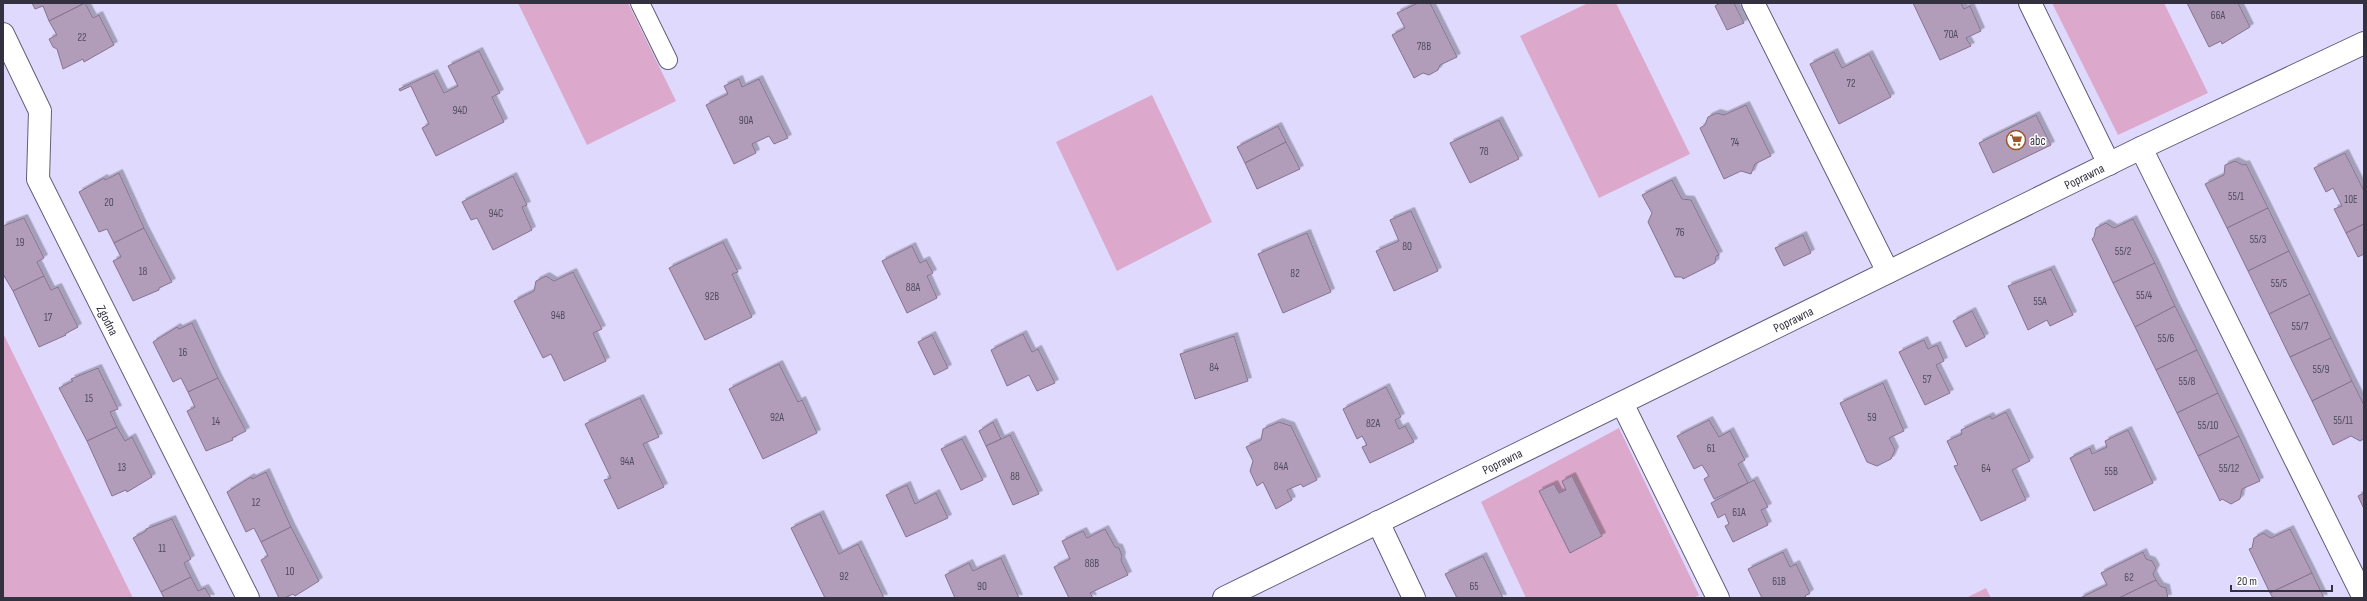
<svg xmlns="http://www.w3.org/2000/svg" width="2367" height="601" font-family="'Sofia Sans Condensed',sans-serif">
<style>
.green{fill:#dca8cb}
.building{fill:#b19dba;stroke:#86738f;filter:url(#shadow)}
.lines{fill:none;stroke-linecap:round;stroke-linejoin:round}
.service-casing{stroke:#625d7b;stroke-width:20}
.minor-casing{stroke:#625d7b;stroke-width:24}
.service{stroke:#fff;stroke-width:18}
.minor{stroke:#fff;stroke-width:22}
.labels{text-anchor:middle;stroke-width:3;stroke-linejoin:round;paint-order:stroke}
.number-label{font-size:11px;fill:#524c5e}
.poi-label{font-size:13px;fill:#33313f;stroke:#fff;text-anchor:start}
.street-label{font-size:13px;fill:#33313f;stroke:#fff}
</style>
<defs>
<filter id="shadow"><feDropShadow dx="3.5" dy="-3.5" stdDeviation="0" flood-color="#0004"/></filter>
</defs>
<rect width="100%" height="100%" fill="#dfdafd"/>
<!-- green -->
<g class="green">
<polygon points="518,3 628,3 676,101 587,145"/>
<polygon points="1588,3 1616,3 1690,154 1599,198 1520,36"/>
<polygon points="2052,3 2164,3 2208,93 2118,135"/>
<polygon points="1152,95 1212,222 1117,271 1056,142"/>
<polygon points="3,333 133,598 3,598"/>
<polygon points="1619,428 1699,595 1694,598 1526,598 1481,502"/>
<polygon points="1986,588 1991,598 1966,598"/>
</g>
<!-- building -->
<g class="building">
<polygon points="32,3 85,3 49,21 43,6 35,9"/>
<polygon points="85,3 93,18 99,15 114,45 84,62 83,59 63,69 57,49 53,47 49,39 57,35 49,21"/>
<polygon points="1418,3 1430,3 1457,57 1440,65 1438,70 1429,75 1423,73 1414,78 1392,35 1405,28 1397,13"/>
<polygon points="1720,3 1734,3 1744,23 1727,30 1715,6"/>
<polygon points="1913,3 1961,3 1964,9 1970,6 1981,31 1966,38 1971,46 1940,60"/>
<polygon points="2187,3 2238,3 2250,27 2222,44 2221,41 2209,47"/>
<polygon points="479,51 500,93 492,97 504,122 436,156 422,128 429,124 411,86 400,91 399,89 434,73 444,93 458,86 448,66"/>
<polygon points="1834,52 1842,68 1869,54 1891,97 1839,124 1810,64"/>
<polygon points="739,79 742,87 759,79 788,138 774,144 769,136 752,144 756,153 734,164 706,105 728,94 724,86"/>
<polygon points="1746,105 1771,156 1755,164 1751,174 1741,171 1724,179 1700,128 1705,125 1708,117 1717,113 1724,115"/>
<polygon points="2036,115 2051,145 1993,173 1979,143"/>
<polygon points="1499,120 1519,159 1470,183 1450,143"/>
<polygon points="1278,126 1286,142 1245,163 1237,147"/>
<polygon points="1286,142 1300,169 1257,189 1245,163"/>
<polygon points="2345,153 2364,191 2364,224 2346,233 2334,209 2342,206 2333,188 2326,192 2314,168"/>
<polygon points="2235,161 2243,165 2246,164 2268,208 2227,228 2205,184 2224,175 2225,165"/>
<polygon points="119,173 144,228 114,243 107,229 99,232 79,192 104,178 105,180"/>
<polygon points="513,176 527,205 522,207 532,230 493,250 477,218 471,220 462,202"/>
<polygon points="1672,180 1682,199 1691,200 1719,255 1716,256 1715,263 1683,279 1682,277 1675,277 1648,222 1652,213 1642,195"/>
<polygon points="2268,208 2289,251 2248,271 2227,228"/>
<polygon points="1411,211 1438,271 1394,291 1376,251 1399,241 1390,220"/>
<polygon points="24,218 44,258 37,262 44,276 13,291 3,274 3,226"/>
<polygon points="2133,219 2155,263 2113,283 2092,239 2094,237 2096,228 2106,223 2114,228"/>
<polygon points="2364,224 2364,254 2358,257 2346,233"/>
<polygon points="144,228 172,282 159,288 159,290 133,301 113,261 121,257 114,243"/>
<polygon points="1307,233 1331,292 1283,313 1258,254"/>
<polygon points="1803,235 1811,253 1784,266 1775,248"/>
<polygon points="723,242 738,272 732,274 752,317 705,340 669,268"/>
<polygon points="912,246 920,263 926,260 933,273 927,276 937,298 907,313 882,261"/>
<polygon points="2289,251 2310,294 2269,314 2248,271"/>
<polygon points="2155,263 2175,306 2135,327 2113,283"/>
<polygon points="2051,269 2073,315 2050,326 2047,320 2028,330 2008,286"/>
<polygon points="573,272 602,329 593,333 606,361 564,381 551,354 543,358 514,301 534,291 536,281 546,276 554,281"/>
<polygon points="44,276 51,290 58,287 78,327 65,334 66,335 39,347 13,291"/>
<polygon points="2310,294 2331,338 2290,357 2269,314"/>
<polygon points="2175,306 2197,350 2156,370 2135,327"/>
<polygon points="1972,311 1985,337 1966,347 1953,321"/>
<polygon points="192,323 218,378 188,392 181,378 173,382 153,342 177,327 179,329"/>
<polygon points="1023,334 1032,352 1038,349 1055,383 1037,391 1029,375 1007,386 991,350"/>
<polygon points="932,335 948,368 934,375 918,342"/>
<polygon points="1234,336 1248,381 1195,399 1180,354"/>
<polygon points="2331,338 2352,381 2312,401 2290,357"/>
<polygon points="1924,340 1928,349 1937,345 1944,361 1936,365 1950,393 1925,405 1899,352"/>
<polygon points="2197,350 2218,393 2177,413 2156,370"/>
<polygon points="779,364 798,402 802,400 817,433 763,459 729,389"/>
<polygon points="98,368 118,409 110,412 117,427 87,441 59,388 73,381 71,379"/>
<polygon points="218,378 246,431 232,438 233,440 206,451 187,411 195,407 188,392"/>
<polygon points="2352,381 2364,405 2364,439 2360,441 2351,436 2333,445 2312,401"/>
<polygon points="1883,383 1904,431 1889,438 1895,450 1891,459 1877,466 1867,462 1840,403"/>
<polygon points="1386,387 1401,417 1395,420 1399,429 1405,426 1414,442 1370,463 1362,447 1367,445 1362,436 1357,439 1343,409"/>
<polygon points="2218,393 2239,436 2198,456 2177,413"/>
<polygon points="640,398 659,437 643,444 664,487 618,509 604,480 611,478 585,424"/>
<polygon points="2006,412 2030,461 2012,470 2026,500 1981,521 1954,466 1958,465 1947,441 1962,434 1961,430 1990,416 1992,419"/>
<polygon points="1709,420 1719,437 1730,431 1745,460 1738,464 1748,483 1714,499 1704,479 1709,476 1702,465 1694,469 1677,436"/>
<polygon points="993,422 1001,439 986,446 979,431"/>
<polygon points="1279,422 1291,426 1317,480 1303,487 1301,484 1287,490 1292,500 1276,509 1263,482 1257,486 1250,471 1253,461 1246,447 1261,440 1263,429"/>
<polygon points="117,427 125,441 132,437 152,477 127,492 126,490 112,496 87,441"/>
<polygon points="2128,430 2153,483 2094,511 2070,458 2090,448 2092,454 2107,447 2105,441"/>
<polygon points="1010,435 1039,494 1013,505 986,446"/>
<polygon points="2239,436 2260,481 2242,489 2240,499 2231,504 2222,499 2220,501 2198,456"/>
<polygon points="962,439 983,480 961,490 941,449"/>
<polygon points="266,472 291,527 261,542 254,528 246,532 227,492 251,477 252,479"/>
<polygon points="1572,476 1602,536 1570,553 1539,491 1554,484 1559,493 1566,490 1562,481"/>
<polygon points="1754,480 1768,507 1761,510 1768,525 1733,542 1725,526 1729,524 1725,514 1718,518 1711,503"/>
<polygon points="907,485 915,504 936,493 948,518 906,537 886,495"/>
<polygon points="2364,493 2364,509 2358,496"/>
<polygon points="820,514 839,554 858,544 884,598 825,598 791,528"/>
<polygon points="172,519 191,559 184,563 191,577 161,592 133,538 146,531 146,529"/>
<polygon points="291,527 319,581 295,596 293,594 285,598 279,598 261,560 268,556 261,542"/>
<polygon points="1105,529 1115,547 1119,548 1122,556 1121,560 1128,575 1090,593 1093,598 1069,598 1054,567 1070,559 1062,541 1083,531 1087,538"/>
<polygon points="2290,529 2312,573 2270,593 2249,549 2252,548 2254,538 2263,533 2271,538"/>
<polygon points="1783,552 1790,567 1796,564 1810,593 1805,596 1806,598 1762,598 1748,569"/>
<polygon points="2143,552 2146,559 2152,561 2156,568 2153,574 2156,580 2119,598 2080,598 2107,585 2101,573"/>
<polygon points="1483,556 1503,598 1457,598 1445,574"/>
<polygon points="1001,558 1019,598 955,598 945,575 969,563 973,571"/>
<polygon points="2312,573 2324,598 2273,598 2270,593"/>
<polygon points="191,577 198,591 205,588 211,598 164,598 161,592"/>
<polygon points="2156,580 2160,586 2166,588 2168,598 2119,598"/>
</g>
<g class="lines">
<!-- service casing -->
<g class="service-casing">
<polyline id="service" points="640,3 668,60"/>
</g>
<!-- minor casing -->
<g class="minor-casing">
<g id="minor">
<polyline points="1753,3 1888,272"/>
<polyline points="2030,3 2109,164"/>
<polyline points="3,34 40,111 38,179 248,598"/>
<polyline points="2141,148 2364,598"/>
<polyline points="1622,403 1718,598"/>
<polyline points="1378,522 1414,598"/>
<polyline points="1224,598 2141,148 2364,43"/>
</g>
</g>
<!-- service -->
<use href="#service" class="service"/>
<!-- minor -->
<use href="#minor" class="minor"/>
</g>
<!-- icons -->
<defs>
<g id="supermarket-ring" transform="scale(1)"><circle r="9.5" fill="#fff" stroke="#9c572b" stroke-width="1.5"/><path d="M-6-5.5h2.5l.6 2H6L4.5 2H-2.5L-4.4-4H-6ZM-1.5 3.2a1.3 1.3 0 1 0 .1 0ZM3 3.2a1.3 1.3 0 1 0 .1 0Z" fill="#9c572b"/></g>
</defs>
<g fill-rule="evenodd">
<use href="#supermarket-ring" x="2016" y="140"/>
</g>
<g class="labels">
<!-- number labels -->
<g class="number-label">
<text x="2218" y="19">66A</text>
<text x="1951" y="38">70A</text>
<text x="82" y="41">22</text>
<text x="1424" y="50">78B</text>
<text x="1851" y="87">72</text>
<text x="460" y="114">94D</text>
<text x="746" y="124">90A</text>
<text x="1735" y="146">74</text>
<text x="1484" y="155">78</text>
<text x="2236" y="200">55/1</text>
<text x="2351" y="203">10E</text>
<text x="109" y="206">20</text>
<text x="496" y="217">94C</text>
<text x="1680" y="236">76</text>
<text x="2258" y="243">55/3</text>
<text x="20" y="246">19</text>
<text x="1407" y="250">80</text>
<text x="2123" y="255">55/2</text>
<text x="143" y="275">18</text>
<text x="1295" y="277">82</text>
<text x="2279" y="287">55/5</text>
<text x="913" y="291">88A</text>
<text x="2144" y="299">55/4</text>
<text x="712" y="300">92B</text>
<text x="2040" y="305">55A</text>
<text x="558" y="319">94B</text>
<text x="48" y="321">17</text>
<text x="2300" y="330">55/7</text>
<text x="2166" y="342">55/6</text>
<text x="183" y="356">16</text>
<text x="1214" y="371">84</text>
<text x="2321" y="373">55/9</text>
<text x="1927" y="383">57</text>
<text x="2187" y="385">55/8</text>
<text x="89" y="402">15</text>
<text x="777" y="421">92A</text>
<text x="1872" y="421">59</text>
<text x="2343" y="424">55/11</text>
<text x="216" y="425">14</text>
<text x="1373" y="427">82A</text>
<text x="2208" y="429">55/10</text>
<text x="1711" y="452">61</text>
<text x="627" y="465">94A</text>
<text x="1281" y="470">84A</text>
<text x="122" y="471">13</text>
<text x="1986" y="472">64</text>
<text x="2229" y="472">55/12</text>
<text x="2111" y="475">55B</text>
<text x="1015" y="480">88</text>
<text x="256" y="506">12</text>
<text x="1739" y="516">61A</text>
<text x="162" y="552">11</text>
<text x="1092" y="567">88B</text>
<text x="290" y="575">10</text>
<text x="844" y="580">92</text>
<text x="2129" y="581">62</text>
<text x="1779" y="585">61B</text>
<text x="982" y="590">90</text>
<text x="1474" y="590">65</text>
</g>
<!-- poi labels -->
<g class="poi-label">
<text x="2030" y="145">abc</text>
</g>
<!-- street labels -->
<g class="street-label">
<text transform="translate(2084 176) rotate(-26)" y="5">Poprawna</text>
<text transform="translate(1793 319) rotate(-26)" y="5">Poprawna</text>
<text transform="translate(108 320) rotate(63)" y="5">Zgodna</text>
<text transform="translate(1502 461) rotate(-26)" y="5">Poprawna</text>
</g>
</g>
<!-- border -->
<rect width="2367" height="601" fill="none" stroke="#33313f" stroke-width="8"/>
<!-- scale -->
<path d="M2231 585v6h101v-6" fill="none" stroke="#33313f" stroke-width="2"/>
<text x="2237" y="585" font-size="12" fill="#33313f" stroke="#ffffff" stroke-width="3" paint-order="stroke">20 m</text>
</svg>
